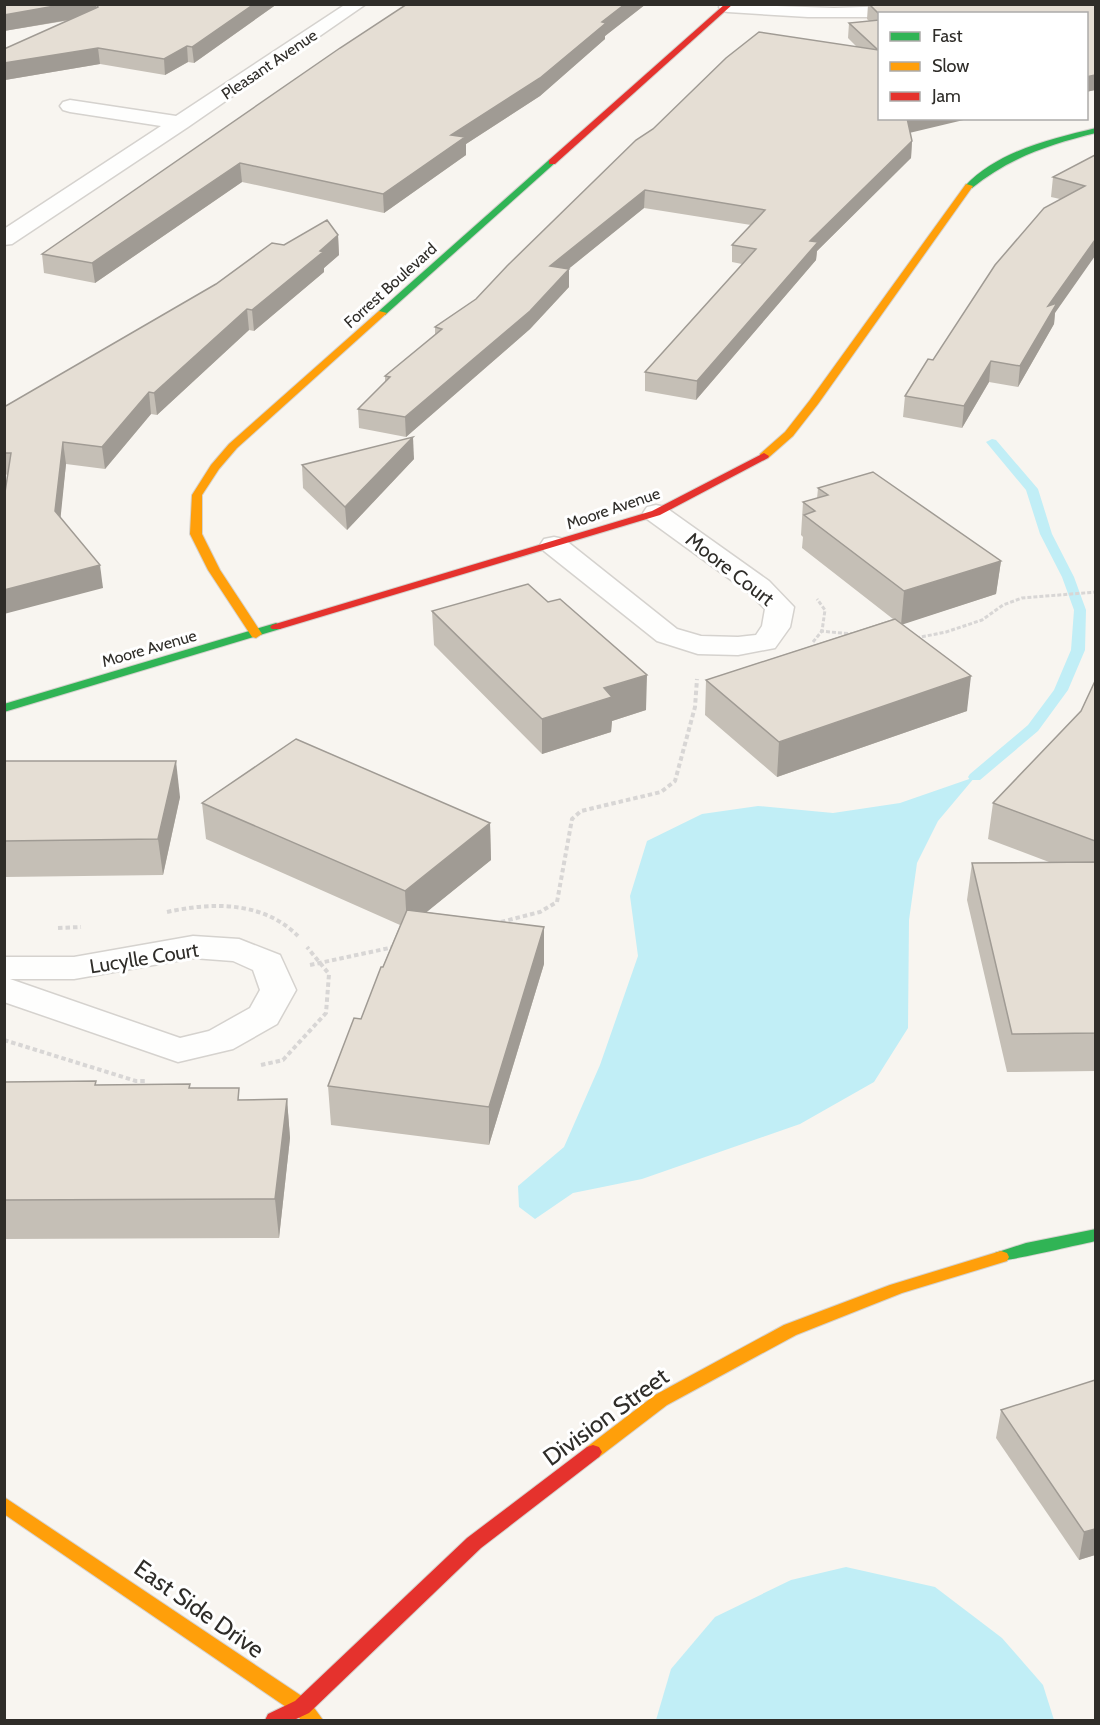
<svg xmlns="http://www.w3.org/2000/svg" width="1100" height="1725" font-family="Cabin,sans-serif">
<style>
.water{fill:#c1eef6}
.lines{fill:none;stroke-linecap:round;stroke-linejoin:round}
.stream{fill:#c1eef6;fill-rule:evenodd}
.street-casing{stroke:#d5d2ce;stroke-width:3}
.fast-casing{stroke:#d5d2ce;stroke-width:2}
.slow-casing{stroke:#d5d2ce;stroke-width:2}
.jam-casing{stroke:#d5d2ce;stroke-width:2}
.path-far1{stroke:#d8d6d5;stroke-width:3;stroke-dasharray:4 2;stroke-linecap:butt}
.path{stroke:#d8d6d5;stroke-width:4;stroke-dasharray:4.5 3;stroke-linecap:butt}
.street{fill:#fefefd;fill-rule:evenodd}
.fast{fill:#30b455;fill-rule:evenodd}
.slow{fill:#ff9f0a;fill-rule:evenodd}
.jam{fill:#e5322d;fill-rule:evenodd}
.wall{fill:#c5bfb6}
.shaded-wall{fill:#a09b94}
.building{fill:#e5ded4;stroke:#a09b94;stroke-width:1.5}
.labels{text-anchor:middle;stroke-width:6;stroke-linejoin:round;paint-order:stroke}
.far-street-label{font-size:16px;fill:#2f2d29;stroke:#fff}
.street-label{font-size:20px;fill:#2f2d29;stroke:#fff}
.near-street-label{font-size:24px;fill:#2f2d29;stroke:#fff}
</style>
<rect width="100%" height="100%" fill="#f8f5f0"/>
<!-- water -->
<g class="water">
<polygon points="975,777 938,821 917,863 909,920 908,1028 874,1082 800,1124 642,1179 573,1193 535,1219 519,1207 518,1186 564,1147 600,1065 638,956 630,896 647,841 702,814 758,806 833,813 900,803"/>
<polygon points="846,1567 935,1587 1002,1638 1043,1685 1054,1720 656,1720 671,1669 715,1617 791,1580"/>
</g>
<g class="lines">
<!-- stream -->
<polygon class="stream" points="992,439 996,440 1038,489 1052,534 1074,577 1086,610 1085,650 1068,690 1038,731 980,780 970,780 968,777 970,774 1028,725 1054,690 1071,650 1074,610 1062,577 1040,534 1026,490 986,442"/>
<!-- street casing -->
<g class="street-casing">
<g id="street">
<polygon points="346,4 366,4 188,127 12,244 4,245 4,229 161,126 70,112 63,110 60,106 63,102 70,100 176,116"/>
<polygon points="721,4 834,8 949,4 947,8 917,14 880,14 880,17 808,17 728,12 722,11 719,7"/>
<polygon points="656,505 665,507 769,581 794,607 790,627 775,648 738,655 698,654 657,641 544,551 540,545 544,539 554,537 564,539 677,629 701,636 738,637 756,635 762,626 765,609 749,593 647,519 643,513 647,507"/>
<path d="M 193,936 L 239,939 L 280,955 L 296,990 L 277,1024 L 233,1049 L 178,1062 L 4,1002 L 4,957 L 74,957 ZM 193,958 L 233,961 L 253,970 L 260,990 L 250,1008 L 209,1031 L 180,1038 L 10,979 L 74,979 Z"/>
</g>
</g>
<!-- fast casing -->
<g class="fast-casing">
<g id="fast">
<path d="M 1096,128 L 1096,133 C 1050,144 1009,158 972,188 L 965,186 C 998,151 1050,139 1096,128 Z"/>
<polygon points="549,160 556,162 385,315 379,315 379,311"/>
<polygon points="276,623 280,625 282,627 280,629 4,712 4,704"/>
<path d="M 1096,1229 L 1096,1241 C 1081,1244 1002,1263 995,1261 L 993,1257 L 995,1253 L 1026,1243 Z"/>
</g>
</g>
<!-- slow casing -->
<g class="slow-casing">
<g id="slow">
<polygon points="966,184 973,186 818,404 793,436 768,458 760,458 760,454 785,432 810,400"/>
<polygon points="379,311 387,313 237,448 219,469 202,495 202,534 220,570 262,634 256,638 252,637 208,570 190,534 192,495 211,465 229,444"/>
<polygon points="1001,1251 1007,1253 1009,1257 1007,1261 902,1293 796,1335 667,1405 599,1457 593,1459 587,1457 584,1452 587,1447 655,1395 784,1325 890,1285"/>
<polygon points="4,1497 309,1701 323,1720 301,1720 295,1713 4,1514"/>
</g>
</g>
<!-- jam casing -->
<g class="jam-casing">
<g id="jam">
<polygon points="725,4 733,4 555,164 549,164 549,160"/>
<polygon points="764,453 769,456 768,458 660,515 280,629 272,629 270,627 272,625 652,511"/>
<polygon points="593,1445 599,1447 602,1452 599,1457 481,1548 309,1713 294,1720 265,1720 268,1714 295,1701 467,1538 587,1447"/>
</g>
</g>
<!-- path-far1 -->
<g class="path-far1">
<polyline points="820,631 852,634"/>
<polyline points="916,638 946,632 982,620 1003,605 1022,598 1096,592"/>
<polyline points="813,642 822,631 825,610 817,599"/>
</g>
<!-- path -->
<g class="path">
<path d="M 167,912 C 212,902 263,901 298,936"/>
<polyline points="501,922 540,912 557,902 572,819 581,811 661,792 675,781 695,707 697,679"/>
<polyline points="58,928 81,927"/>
<polyline points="310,965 394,947"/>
<polyline points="4,1040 136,1081 147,1081"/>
<polyline points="261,1065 283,1060 326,1013 329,974 307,947"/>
</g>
<!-- street -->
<use href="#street" class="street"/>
<!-- fast -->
<use href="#fast" class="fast"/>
<!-- slow -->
<use href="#slow" class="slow"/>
<!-- jam -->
<use href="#jam" class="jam"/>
</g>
<!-- wall -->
<g class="wall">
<polygon points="4,4 277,4 194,63 188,62 165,75 100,64 5,80 4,63 71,20 4,31"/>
<polygon points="407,4 646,4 605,36 605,39 540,96 466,144 466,155 384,213 242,182 95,283 44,273 42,254"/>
<polygon points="851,4 1095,4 1095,90 1086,92 879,14 879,118 910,133 912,141 911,158 817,251 816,260 696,400 645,391 645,372 742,264 732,262 732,245 751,225 644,208 568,269 569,287 530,329 406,437 359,428 358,409 385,382 385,376 435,335 435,327 857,47 848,38 849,23 869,21 867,19 868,5"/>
<polygon points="1095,155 1055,313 1054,324 1018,387 989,382 962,428 903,417 905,396 1060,199 1051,197 1053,177"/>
<polygon points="338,235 339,255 324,268 324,272 254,331 249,330 157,415 151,414 105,469 66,464 60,517 103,588 8,475 4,474 4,407 284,245"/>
<polygon points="414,459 347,530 303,488 302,465"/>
<polygon points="818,488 1001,561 996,594 902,624 967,711 777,777 705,715 706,680 893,619 802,548 803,537 801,535 803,502 817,499"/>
<polygon points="432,611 646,710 612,721 611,732 542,754 434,645"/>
<polygon points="1095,681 1095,1071 1007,1072 967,900 972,863 1049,862 988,839 993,803 1081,711"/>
<polygon points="4,761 180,797 163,875 4,877"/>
<polygon points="202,803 490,823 491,860 426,912 544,927 544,964 489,1145 331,1125 328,1086 361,1019 400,925 206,839"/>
<polygon points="4,1082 97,1085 190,1084 190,1088 241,1100 287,1099 290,1138 279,1238 4,1239"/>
<polygon points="1095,1380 1095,1555 1079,1560 996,1438 1001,1410"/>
</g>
<!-- shaded-wall -->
<g class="shaded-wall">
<polygon points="66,4 96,4 97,15 4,31 4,15"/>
<polygon points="254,4 277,4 194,63 192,47"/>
<polygon points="625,4 646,4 605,36 605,39 540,96 466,144 466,155 384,213 383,194 451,135"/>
<polygon points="187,46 188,62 165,75 164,59"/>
<polygon points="98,48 100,64 5,80 4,63"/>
<polygon points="1095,75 1095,90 1086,92 1086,77"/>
<polygon points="907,118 972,118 905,134"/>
<polygon points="912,141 911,158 817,251 816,260 696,400 697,381 810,241"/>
<polygon points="240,163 242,182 95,283 92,263"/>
<polygon points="645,190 644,208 550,284 550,266"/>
<polygon points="338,235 339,255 324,268 324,272 254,331 252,310"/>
<polygon points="1095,240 1095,256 1055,313 1054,324 1018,387 1020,366 1048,306"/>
<polygon points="569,269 569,287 530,329 406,437 405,417"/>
<polygon points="247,309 249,330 157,415 154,393"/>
<polygon points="991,361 989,382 962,428 964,406"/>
<polygon points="149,392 151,414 105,469 102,447"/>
<polygon points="413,437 414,459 347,530 345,507"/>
<polygon points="63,442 66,464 59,533 55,511"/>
<polygon points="1001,561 996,594 901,625 904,591"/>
<polygon points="100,565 103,588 4,614 4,590"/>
<polygon points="647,675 646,710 612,721 611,732 542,754 542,719 604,688"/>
<polygon points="971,676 967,711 777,777 779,742"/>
<polygon points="176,761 180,797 163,875 158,839"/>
<polygon points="490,823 491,860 407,928 405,891"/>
<polygon points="544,927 544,964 489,1145 489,1107"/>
<polygon points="287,1099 290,1138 279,1238 275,1199"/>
<polygon points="1095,1529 1095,1555 1079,1560 1084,1532"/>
</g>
<!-- building -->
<g class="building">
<polygon points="4,4 66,4 4,15"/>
<polygon points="97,4 254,4 192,47 187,46 164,59 98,48 4,63 4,49 98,7"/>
<polygon points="407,4 625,4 602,22 606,23 540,78 451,135 465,137 383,194 240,163 92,263 42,254 340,48"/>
<polygon points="869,4 1095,4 1095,75 1086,77 1086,14 879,14"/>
<polygon points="879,20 879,118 907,118 912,141 810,241 818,242 697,381 645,372 756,249 732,245 765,210 645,190 550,266 569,269 530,311 405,417 358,409 390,377 385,376 442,329 435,327 476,299 507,266 636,140 653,129 726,58 759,32 878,50 849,23"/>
<polygon points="1095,155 1095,240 1048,306 1057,303 1020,366 991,361 964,406 905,396 928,359 933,360 995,265 1044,208 1085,186 1053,177"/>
<polygon points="327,220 338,235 320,251 323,252 252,310 247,309 154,393 149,392 102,447 63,442 55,511 100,565 4,590 4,499 11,453 4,453 4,407 216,284 272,243 284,245"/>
<polygon points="413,437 345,507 302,465"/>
<polygon points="873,472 1001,561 904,591 804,515 815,511 803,502 828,495 818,488"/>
<polygon points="528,584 548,602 560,599 647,675 604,688 612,697 542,719 432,611"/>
<polygon points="895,619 971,676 779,742 706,680"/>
<polygon points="1095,681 1095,841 993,803 1081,711"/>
<polygon points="296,739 490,823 405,891 202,803"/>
<polygon points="4,761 176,761 158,839 4,841"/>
<polygon points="1095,862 1095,1033 1012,1034 972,863"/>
<polygon points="407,910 544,927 489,1107 328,1086 354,1018 361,1019 381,967 383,967"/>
<polygon points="96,1081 95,1085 190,1084 189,1088 239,1088 238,1100 287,1099 275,1199 4,1200 4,1082"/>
<polygon points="1095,1380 1095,1529 1084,1532 1001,1410"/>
</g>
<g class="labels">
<!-- far-street labels -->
<g class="far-street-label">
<text transform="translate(269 64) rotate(-34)" y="6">Pleasant Avenue</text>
<text transform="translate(390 285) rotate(-42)" y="6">Forrest Boulevard</text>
<text transform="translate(613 508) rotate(-19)" y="6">Moore Avenue</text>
<text transform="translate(149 648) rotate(-16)" y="6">Moore Avenue</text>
</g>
<!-- street labels -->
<g class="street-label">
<text transform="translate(730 569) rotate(38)" y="7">Moore Court</text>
<text transform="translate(144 958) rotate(-9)" y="7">Lucylle Court</text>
</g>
<!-- near-street labels -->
<g class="near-street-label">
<text transform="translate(606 1417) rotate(-36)" y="8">Division Street</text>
<text transform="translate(199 1609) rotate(35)" y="8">East Side Drive</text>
</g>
</g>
<!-- border -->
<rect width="1100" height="1725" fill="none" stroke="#2f2d29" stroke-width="12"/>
<!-- legend -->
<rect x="878" y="12" width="210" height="108" fill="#ffffff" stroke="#acaba9" stroke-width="1.5"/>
<rect x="890" y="32" width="30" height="9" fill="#30b455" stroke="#acaba9" stroke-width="1.5"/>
<text x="932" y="42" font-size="18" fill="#2f2d29">Fast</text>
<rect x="890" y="62" width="30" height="9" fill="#ff9f0a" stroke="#acaba9" stroke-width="1.5"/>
<text x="932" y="72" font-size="18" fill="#2f2d29">Slow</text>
<rect x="890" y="92" width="30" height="9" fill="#e5322d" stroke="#acaba9" stroke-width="1.5"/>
<text x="932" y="102" font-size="18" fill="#2f2d29">Jam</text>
</svg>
